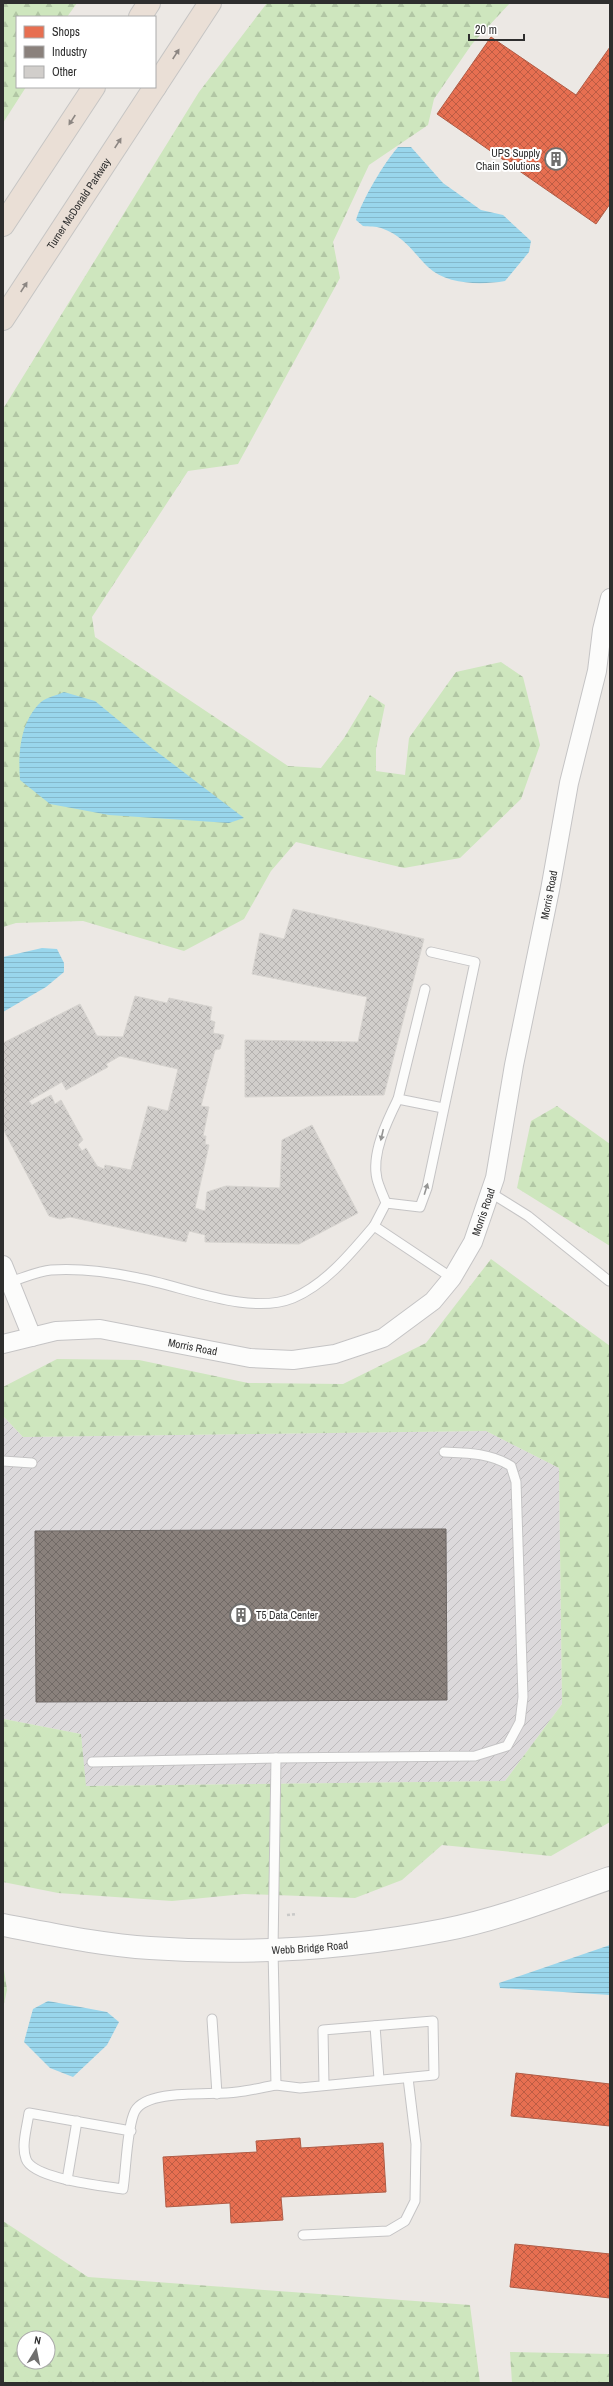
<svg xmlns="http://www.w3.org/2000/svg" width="613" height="2386" font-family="'Archivo Narrow',sans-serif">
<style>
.industrial{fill:url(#industrial-furrows)}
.forest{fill:url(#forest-firs);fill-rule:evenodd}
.water{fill:url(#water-rules)}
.shops{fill:url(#shops-cross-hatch);stroke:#b05c46}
.industry{fill:url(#industry-cross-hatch);stroke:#6e6865}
.building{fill:url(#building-cross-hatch);stroke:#d7d4d0;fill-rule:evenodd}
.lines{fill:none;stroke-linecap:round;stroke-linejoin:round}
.service-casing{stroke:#c5c4c5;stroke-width:11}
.minor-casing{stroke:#c5c4c5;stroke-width:20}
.tertiary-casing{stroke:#c5c4c5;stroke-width:24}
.motorway-casing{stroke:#c6c5c4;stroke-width:24}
.path{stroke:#c9c9c8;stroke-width:2.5;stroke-dasharray:3 2;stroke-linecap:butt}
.service{stroke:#fcfcfb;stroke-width:9}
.minor{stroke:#fcfcfb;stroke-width:18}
.tertiary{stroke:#fcfcfb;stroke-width:22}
.motorway{stroke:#eadfd6;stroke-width:22}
.oneway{fill:#8c8682}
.oneway2{fill:#959594}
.labels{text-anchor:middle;stroke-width:4;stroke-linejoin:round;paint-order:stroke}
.poi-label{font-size:11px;fill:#2e2e2e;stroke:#fff;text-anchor:end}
.street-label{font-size:11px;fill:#2e2e2e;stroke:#fff}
</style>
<defs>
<pattern id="industrial-furrows" width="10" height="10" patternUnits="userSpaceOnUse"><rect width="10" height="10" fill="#dcd9db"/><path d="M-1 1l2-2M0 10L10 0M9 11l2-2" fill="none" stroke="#bdbbbc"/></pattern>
<pattern id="forest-firs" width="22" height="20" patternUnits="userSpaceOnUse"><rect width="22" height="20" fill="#cee6be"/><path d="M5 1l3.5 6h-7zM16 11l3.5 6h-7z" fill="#b1c6a4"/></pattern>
<pattern id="water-rules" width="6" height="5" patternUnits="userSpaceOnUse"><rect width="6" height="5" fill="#99d6ec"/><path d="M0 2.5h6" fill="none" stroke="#84b8cb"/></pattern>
<pattern id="shops-cross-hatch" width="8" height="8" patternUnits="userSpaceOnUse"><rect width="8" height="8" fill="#e76f51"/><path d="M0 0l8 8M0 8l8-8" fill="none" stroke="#bc5c44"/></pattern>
<pattern id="industry-cross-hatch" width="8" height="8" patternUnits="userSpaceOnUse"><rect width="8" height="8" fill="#8a817c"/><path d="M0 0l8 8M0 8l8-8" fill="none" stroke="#716a66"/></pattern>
<pattern id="building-cross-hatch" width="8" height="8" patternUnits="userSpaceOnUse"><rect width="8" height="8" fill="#d1cecb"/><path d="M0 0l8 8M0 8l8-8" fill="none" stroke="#b4b1af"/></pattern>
</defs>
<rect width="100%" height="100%" fill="#ece8e4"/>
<!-- industrial -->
<polygon class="industrial" points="3,1416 23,1437 486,1431 559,1468 562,1704 505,1781 85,1786 81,1734 4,1719"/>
<!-- forest -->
<g class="forest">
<polygon points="3,3 77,3 67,17 17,17 17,87 26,87 3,123"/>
<polygon points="267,3 510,3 472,44 434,99 428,125 369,165 333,242 340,278 238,464 188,471 92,617 95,637 288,766 321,768 344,738 370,695 385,705 376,749 376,771 405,775 409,738 456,672 501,662 523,677 540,745 521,799 460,858 404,868 296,842 271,871 244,919 184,951 83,921 16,923 3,927 3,409 199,92"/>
<polygon points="557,1106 610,1144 610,1246 517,1188 531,1121"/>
<polygon points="491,1259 610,1346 610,1822 551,1856 442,1845 402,1880 355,1898 244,1894 172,1901 58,1893 3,1882 3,1711 4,1719 81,1734 86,1786 505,1781 562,1704 559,1468 486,1431 23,1437 3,1416 3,1387 57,1359 139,1360 248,1383 343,1384 426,1343"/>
<polygon points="3,1963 7,1990 3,2008"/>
<path d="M 3,2221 L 88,2277 L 470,2305 L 480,2383 L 3,2383 ZM 24,2338 L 48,2338 L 48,2362 L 24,2362 Z"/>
<polygon points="510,2352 610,2354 610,2383 512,2383"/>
</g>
<!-- water -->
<g class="water">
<path d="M 398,147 L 411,147 L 443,183 L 481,210 L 503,215 L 531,241 L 529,252 L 505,281 C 481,285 447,285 428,267 C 412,251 404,236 381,228 C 376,226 369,227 363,226 L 356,220 C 362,200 384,163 398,147 Z"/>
<path d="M 64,692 L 95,701 L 152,748 L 244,818 L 229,823 L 109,815 L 50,804 L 20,780 C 18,753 20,722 41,702 C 47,697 58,695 64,692 Z"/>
<polygon points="42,948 57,949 64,963 64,972 46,987 3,1012 3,957"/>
<polygon points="610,1945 610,1995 500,1988 499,1983"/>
<polygon points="48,2001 107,2012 119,2022 107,2045 73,2077 50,2068 24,2042 33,2009"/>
</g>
<!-- shops -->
<g class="shops">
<polygon points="491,37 576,95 610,47 610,204 596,224 437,114"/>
<polygon points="516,2073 610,2084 610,2126 511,2116"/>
<polygon points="300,2138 301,2148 383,2143 386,2192 281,2197 283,2220 231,2223 230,2203 166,2207 163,2157 257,2152 256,2141"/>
<polygon points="515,2244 610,2254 610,2298 510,2287"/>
</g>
<!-- industry -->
<polygon class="industry" points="446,1529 447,1700 36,1702 35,1531"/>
<!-- building -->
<g class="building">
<polygon points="293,909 424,939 384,1095 245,1097 245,1040 358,1042 367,997 252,974 260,933 284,939"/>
<path d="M 135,996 L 167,1003 L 169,998 L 212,1007 L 210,1020 L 215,1022 L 213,1033 L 224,1035 L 220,1049 L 215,1050 L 201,1106 L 209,1107 L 203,1136 L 206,1136 L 205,1144 L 209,1145 L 195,1208 L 205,1211 L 207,1192 L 226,1186 L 280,1188 L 282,1140 L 312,1125 L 358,1213 L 299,1244 L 205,1242 L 205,1235 L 189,1231 L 186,1242 L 70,1217 L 60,1219 L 49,1216 L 3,1129 L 3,1043 L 80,1004 L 97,1036 L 123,1037 ZM 120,1056 L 178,1069 L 168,1111 L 148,1106 L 131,1170 L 105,1165 L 104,1169 L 97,1166 L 86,1148 L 82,1151 L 78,1145 L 83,1140 L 61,1100 L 55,1104 L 51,1095 L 32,1105 L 29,1101 L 62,1082 L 66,1090 L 108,1067 L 106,1064 Z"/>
</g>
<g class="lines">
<!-- service casing -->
<g class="service-casing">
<g id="service">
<polyline points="425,989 398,1099 443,1108"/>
<polyline points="491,1193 528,1216 609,1281"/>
<polyline points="386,1203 420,1207 427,1188 475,962 431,952"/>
<path d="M 374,1226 L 386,1203 C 383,1195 379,1187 377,1179 C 371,1154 387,1121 398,1099"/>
<path d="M 10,1282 C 23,1278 38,1271 51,1270 C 80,1268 110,1272 138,1278 C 183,1286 249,1316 293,1298 C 326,1284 351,1253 374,1226 L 452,1278"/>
<polyline points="3,1461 32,1463"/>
<polyline points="92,1762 276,1758"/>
<polyline points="212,2019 217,2094"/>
<polyline points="375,2026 379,2079"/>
<polyline points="276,2085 300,2088 434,2075 433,2021 323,2030 324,2085"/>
<path d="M 131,2131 L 29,2113 C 27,2127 21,2146 26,2159 C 33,2179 103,2186 123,2189 C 126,2170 127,2126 135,2111 C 148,2088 213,2096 237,2092 C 250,2091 263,2087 276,2085 L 273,1950 L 276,1758 L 475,1756 L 507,1746 L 520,1722 L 523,1697 L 516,1482 L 511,1466 C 490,1453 468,1453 444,1452"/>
<polyline points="67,2180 77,2121"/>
<polyline points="303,2235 388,2231 405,2221 415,2201 416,2144 408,2078"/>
</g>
</g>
<!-- minor casing -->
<g class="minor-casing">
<g id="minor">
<polyline points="3,1265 32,1337"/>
<path id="s1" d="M 3,1344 L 56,1331 L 100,1329 L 250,1358 L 293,1360 L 335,1354 L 383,1338 L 433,1301 L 452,1278 L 473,1242 L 495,1178 L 514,1065 L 550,890 L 569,783 L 597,671 L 602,630 L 610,598"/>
</g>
</g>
<!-- tertiary casing -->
<g class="tertiary-casing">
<g id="tertiary">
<path id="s2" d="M 3,1925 C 51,1934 101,1945 150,1948 C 249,1955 347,1949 444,1930 C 501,1919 556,1897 610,1878"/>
</g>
</g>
<!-- motorway casing -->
<g class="motorway-casing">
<g id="motorway">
<polyline points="140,17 149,3"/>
<polyline points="155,87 210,3"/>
<polyline points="3,225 94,87"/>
<path id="s3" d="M 3,319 L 155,87"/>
</g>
</g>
<!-- path -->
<polyline class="path" points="287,1915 297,1914"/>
<!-- service -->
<use href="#service" class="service"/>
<!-- minor -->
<use href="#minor" class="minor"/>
<!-- tertiary -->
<use href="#tertiary" class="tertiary"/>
<!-- motorway -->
<use href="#motorway" class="motorway"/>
</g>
<!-- one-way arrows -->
<defs><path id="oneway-solid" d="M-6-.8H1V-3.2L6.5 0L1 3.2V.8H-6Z"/></defs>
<g class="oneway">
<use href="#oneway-solid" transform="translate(176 54) rotate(-57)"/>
<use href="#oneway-solid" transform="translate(72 120) rotate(123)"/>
<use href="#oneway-solid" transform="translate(118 143) rotate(-57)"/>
<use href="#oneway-solid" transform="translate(24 287) rotate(-57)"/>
</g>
<g class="oneway2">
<use href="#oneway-solid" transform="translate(382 1135) rotate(103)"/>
<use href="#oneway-solid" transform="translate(426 1189) rotate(-73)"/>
</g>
<!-- icons -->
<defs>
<g id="building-ring" transform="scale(1.15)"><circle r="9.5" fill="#fff" stroke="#706f6e" stroke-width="1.5"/><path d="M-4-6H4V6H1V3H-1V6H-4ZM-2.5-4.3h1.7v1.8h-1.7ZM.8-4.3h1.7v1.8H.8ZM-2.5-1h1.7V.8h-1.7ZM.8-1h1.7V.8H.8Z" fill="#706f6e"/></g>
</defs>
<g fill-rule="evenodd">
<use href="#building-ring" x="556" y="159"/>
<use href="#building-ring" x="241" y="1615"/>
</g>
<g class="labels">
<!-- poi labels -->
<g class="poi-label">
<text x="540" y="157">UPS Supply<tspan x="540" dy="13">Chain Solutions</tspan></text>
<text x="256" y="1619" text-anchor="start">T5 Data Center</text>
</g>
<!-- street labels -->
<g class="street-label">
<text dy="4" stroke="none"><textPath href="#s3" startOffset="138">Turner McDonald Parkway</textPath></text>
<text dy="4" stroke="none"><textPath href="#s1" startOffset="877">Morris Road</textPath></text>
<text dy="4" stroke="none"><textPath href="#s1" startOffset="553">Morris Road</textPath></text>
<text dy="4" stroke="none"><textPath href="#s1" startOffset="193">Morris Road</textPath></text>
<text dy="4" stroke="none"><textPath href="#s2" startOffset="309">Webb Bridge Road</textPath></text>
</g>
</g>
<!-- border -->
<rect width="613" height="2386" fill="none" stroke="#2e2e2e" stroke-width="8"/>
<!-- legend -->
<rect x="16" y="16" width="140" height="72" fill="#ffffff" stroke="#ababab"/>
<rect x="24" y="26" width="20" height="12" fill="#e76f51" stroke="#ababab"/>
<text x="52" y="36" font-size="12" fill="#2e2e2e">Shops</text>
<rect x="24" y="46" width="20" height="12" fill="#8a817c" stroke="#ababab"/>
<text x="52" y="56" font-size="12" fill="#2e2e2e">Industry</text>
<rect x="24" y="66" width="20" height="12" fill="#d1cecb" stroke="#ababab"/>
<text x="52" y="76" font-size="12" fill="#2e2e2e">Other</text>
<!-- north arrow -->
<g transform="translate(36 2350) rotate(10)"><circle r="19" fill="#ffffff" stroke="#ababab"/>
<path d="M0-3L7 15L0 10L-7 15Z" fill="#706f6e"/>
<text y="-6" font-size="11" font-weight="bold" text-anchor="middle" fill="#2e2e2e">N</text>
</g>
<!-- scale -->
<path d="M469 34v6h55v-6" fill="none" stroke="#2e2e2e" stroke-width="2"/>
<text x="475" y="34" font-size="12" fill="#2e2e2e" stroke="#ffffff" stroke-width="3" paint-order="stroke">20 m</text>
</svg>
